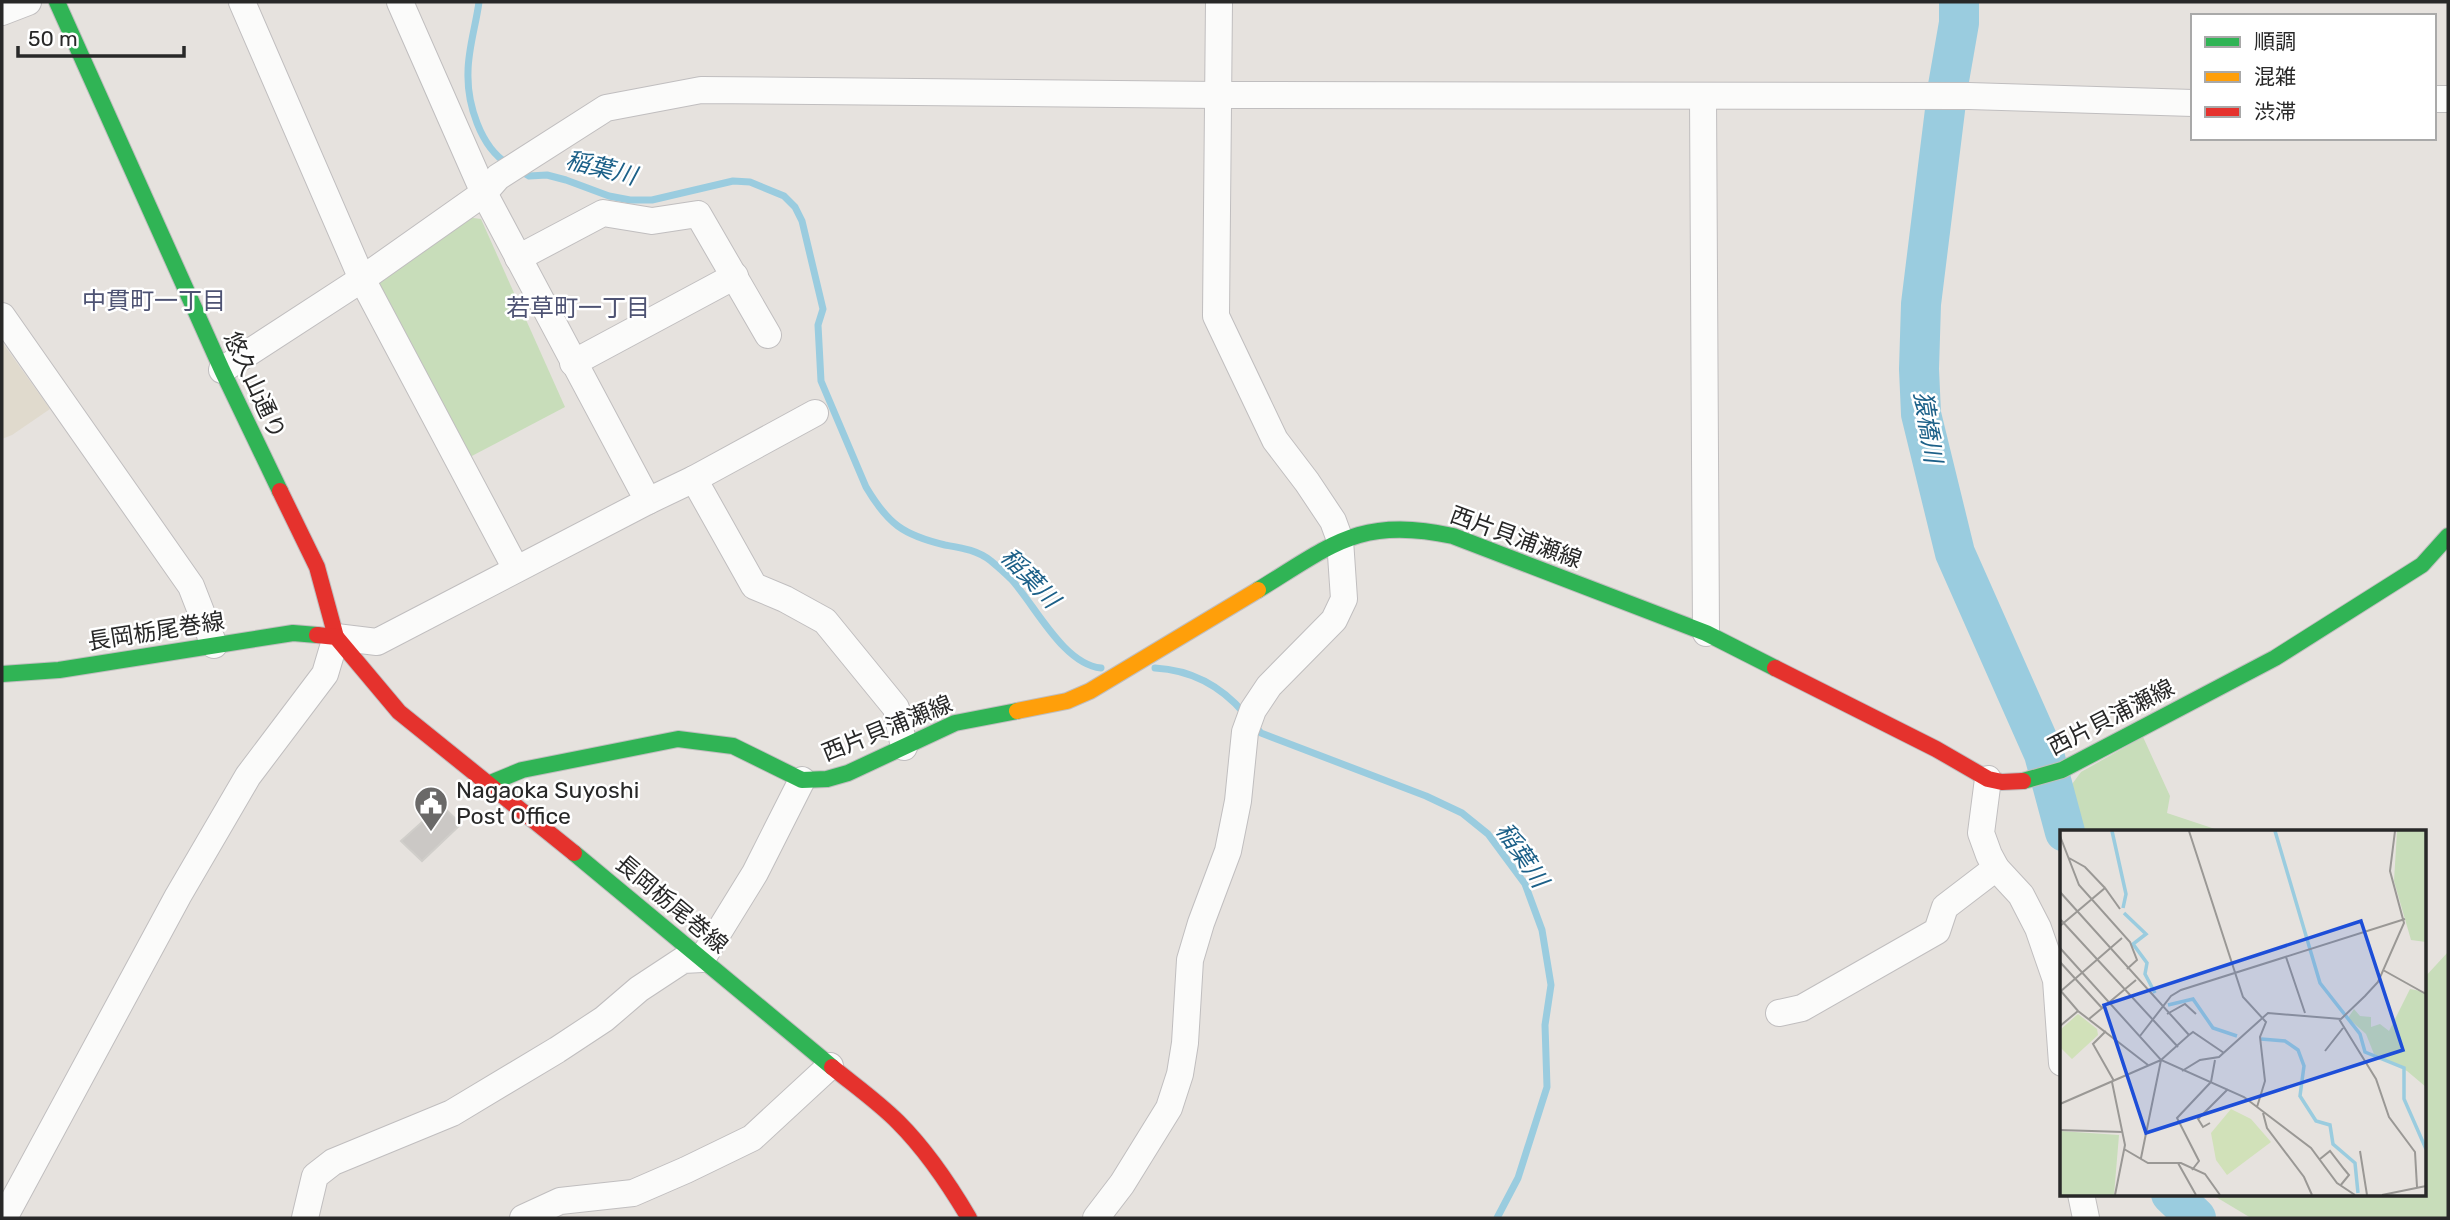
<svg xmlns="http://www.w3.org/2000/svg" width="2450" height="1220" font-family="Rubik,'Noto Sans JP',sans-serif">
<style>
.education{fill:#e0dacd}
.green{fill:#c8ddba}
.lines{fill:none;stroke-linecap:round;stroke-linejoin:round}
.stream{stroke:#9accdf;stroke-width:7}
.river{stroke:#9accdf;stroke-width:40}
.building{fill:#cbc8c5;stroke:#d0ceca;stroke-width:2}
.street-casing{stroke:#c0bebf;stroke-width:28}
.fast-casing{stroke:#c0bebf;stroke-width:18}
.slow-casing{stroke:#c0bebf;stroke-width:18}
.jam-casing{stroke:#c0bebf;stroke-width:18}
.street{stroke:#fbfbfa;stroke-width:26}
.fast{stroke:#30b455;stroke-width:16}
.slow{stroke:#ff9f0a;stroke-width:16}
.jam{stroke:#e5322d;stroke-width:16}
.labels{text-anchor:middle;stroke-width:5;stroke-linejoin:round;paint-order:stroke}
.street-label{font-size:23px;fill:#282828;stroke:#fff}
.poi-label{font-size:23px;fill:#282828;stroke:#fff;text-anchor:start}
.water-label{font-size:24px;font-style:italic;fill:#1c6088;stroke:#fff}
.neighbourhood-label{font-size:24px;fill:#4e5373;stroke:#fff}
.inset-river{fill:none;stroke:#9accdf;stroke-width:3.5}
.inset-road{fill:none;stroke:#9a9895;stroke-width:2}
.view{fill:#1d4ed8;fill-opacity:0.15;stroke:#1d4ed8;stroke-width:3.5}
.inset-edge{fill:none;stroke:#282828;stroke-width:3.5}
</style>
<rect width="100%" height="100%" fill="#e6e2de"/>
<!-- education -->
<polygon class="education" points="2,342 50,409 12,435 2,439"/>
<!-- green -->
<g class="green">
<polygon points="466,217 481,219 565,407 468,458 375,283"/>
<polygon points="2143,737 2170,796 2167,813 2221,831 2078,831 2064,795 2081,772"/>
<polygon points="2448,952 2448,1218 2251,1218 2211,1194 2424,1194 2424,978"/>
</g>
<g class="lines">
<!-- stream -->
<g class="stream">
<path d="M 479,2 C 476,25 468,49 468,72 C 467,103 480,147 508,164"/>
<path d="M 519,170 L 529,176 L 547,175 L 566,180 L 609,196 L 630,200 L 652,200 L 733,181 L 750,182 L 784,196 L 795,207 L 802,221 L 823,309 L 818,325 L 821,381 L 866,487 C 888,524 903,535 945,545 C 962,548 977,550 991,561 C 997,566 1005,573 1011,579 C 1035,605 1063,664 1101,668"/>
<path d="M 1155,668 C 1191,670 1220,685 1244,713"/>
<polyline points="1254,725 1261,733 1426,796 1462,813 1488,834 1525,884 1542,930 1551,985 1545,1025 1547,1087 1518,1178 1497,1218"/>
</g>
<!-- river -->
<g class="river">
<polyline points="1959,2 1959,23 1948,86 1921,304 1919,369 1921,414 1955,553 2044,754 2065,832"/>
<polyline points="2171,1194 2196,1218"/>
</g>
</g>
<!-- building -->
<polygon class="building" points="441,805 461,824 422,861 401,841"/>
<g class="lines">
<!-- street casing -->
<g class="street-casing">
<g id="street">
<polyline points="242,2 362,279 516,569"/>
<polyline points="2,12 28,2"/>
<polyline points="1703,97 1706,633"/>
<polyline points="2434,99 2448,99"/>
<polyline points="518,258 603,213 652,221 698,214 768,335"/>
<polyline points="2,316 191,586 214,645"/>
<polyline points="573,363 735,276"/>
<polyline points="222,370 362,279 484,193 498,177 606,108 701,90 1218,95 1969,96 2193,103"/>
<polyline points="694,479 815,413"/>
<polyline points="648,501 694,479 754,586 785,599 825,621 896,708 904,747"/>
<polyline points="1988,779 1981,833 1989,855 1996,868 2021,895 2038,928 2056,980 2062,1063"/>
<polyline points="1779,1013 1802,1008 1937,931 1945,907 1996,868"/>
<polyline points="2081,1194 2086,1218"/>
<polyline points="4,1218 178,896 248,776 325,674 336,637 377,642 648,501 484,193 400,2"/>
<polyline points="305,1218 315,1176 333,1162 452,1113 557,1050 604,1019 639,989 683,960 702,959 755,873 802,780"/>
<polyline points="523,1218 560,1201 633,1193 686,1170 752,1138 830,1066"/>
<polyline points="1096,1218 1122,1184 1169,1108 1180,1074 1185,1043 1190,960 1201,923 1228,851 1238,801 1245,732 1253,710 1269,686 1334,620 1344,599 1340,540 1333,521 1307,482 1275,440 1216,316 1219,2"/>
</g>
</g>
<!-- fast casing -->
<g class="fast-casing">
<g id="fast">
<polyline points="57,2 222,370 280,491"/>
<path d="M 1258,590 C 1333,544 1361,516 1453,536 L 1706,633 L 1775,668"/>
<polyline points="2,674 59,670 293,633 317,635"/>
<polyline points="2023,781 2062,770 2275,658 2422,565 2448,536"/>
<polyline points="488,784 522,770 678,739 733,746 802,780 827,779 848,773 955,723 1017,711"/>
<polyline points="574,853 832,1067"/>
</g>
</g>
<!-- slow casing -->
<g class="slow-casing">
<polyline id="slow" points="1017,711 1067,701 1090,691 1258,590"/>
</g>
<!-- jam casing -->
<g class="jam-casing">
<g id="jam">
<polyline points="280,491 317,567 336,637"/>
<polyline points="317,635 336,637 399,712 574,853"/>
<polyline points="1775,668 1936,749 1988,779 2002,782 2023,781"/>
<path d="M 832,1067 C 854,1085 878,1102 898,1122 C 926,1150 949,1184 969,1218"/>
</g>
</g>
<!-- street -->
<use href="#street" class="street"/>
<!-- fast -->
<use href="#fast" class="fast"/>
<!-- slow -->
<use href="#slow" class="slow"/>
<!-- jam -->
<use href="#jam" class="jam"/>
</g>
<!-- icons -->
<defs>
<g id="civic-pin" transform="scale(1.75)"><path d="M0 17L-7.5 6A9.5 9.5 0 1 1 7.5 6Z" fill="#6a6968" stroke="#fff"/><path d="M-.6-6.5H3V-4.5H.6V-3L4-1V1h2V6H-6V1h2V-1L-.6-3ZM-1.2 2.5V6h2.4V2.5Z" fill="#fff"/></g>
</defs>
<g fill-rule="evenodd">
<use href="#civic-pin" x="431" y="803"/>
</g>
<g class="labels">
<!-- street labels -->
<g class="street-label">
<text transform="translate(255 385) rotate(65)" y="8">悠久山通り</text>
<text transform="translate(1516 537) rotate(20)" y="8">西片貝浦瀬線</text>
<text transform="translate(156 631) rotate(-9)" y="8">長岡栃尾巻線</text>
<text transform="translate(2111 717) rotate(-27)" y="8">西片貝浦瀬線</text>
<text transform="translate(887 728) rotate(-22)" y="8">西片貝浦瀬線</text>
<text transform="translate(672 904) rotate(40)" y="8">長岡栃尾巻線</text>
</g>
<!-- poi labels -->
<g class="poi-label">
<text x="456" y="798">Nagaoka Suyoshi<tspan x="456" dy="26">Post Office</tspan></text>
</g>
<!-- water labels -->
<g class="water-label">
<text transform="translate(601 168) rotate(14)" y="8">稲葉川</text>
<text transform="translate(1928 427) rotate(81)" y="8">猿橋川</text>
<text transform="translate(1030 578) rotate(46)" y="8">稲葉川</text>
<text transform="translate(1522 855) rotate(56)" y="8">稲葉川</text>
</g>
<!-- neighbourhood labels -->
<g class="neighbourhood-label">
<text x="154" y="309">中貫町一丁目</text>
<text x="578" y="316">若草町一丁目</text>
</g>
</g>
<!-- overview -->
<g transform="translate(2060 830)">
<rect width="366" height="366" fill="#e6e2de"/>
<path d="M 337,1 L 366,1 L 366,112 L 351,110 L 334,51 ZM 350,159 L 366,162 L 366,257 L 347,241 L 314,224 L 306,204 L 288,188 L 294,179 L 300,186 L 311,187 L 311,197 L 320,194 L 329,201 ZM 0,301 L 59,305 L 54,365 L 0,365 Z" fill="#c8ddba"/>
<path d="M 18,184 L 37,199 L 38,205 L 12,229 L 0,217 L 0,200 ZM 171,279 L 191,289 L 211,312 L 167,345 L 156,330 L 151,303 Z" fill="#d1e1b9"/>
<path class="inset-river" d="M 52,1 L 66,64 L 63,78M 215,1 L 260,153 L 300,204 L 305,222 L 344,238 L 344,269 L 366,319M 64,83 L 86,104 L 73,114 L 87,133 L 85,144 L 95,163M 108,175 L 133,169 L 153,198 L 177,206M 201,209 L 225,211 L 238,220 L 244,236 L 240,266 L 256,291 L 270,295 L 273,314 L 295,333 L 298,363"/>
<path class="inset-road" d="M 129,1 L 183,167 L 206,192 L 200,207 L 205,251 L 197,277M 0,6 L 19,55 L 70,112 L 77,130 L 67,139M 9,28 L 25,37 L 45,58M 0,62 L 129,205 L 101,230 L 81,328M 0,89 L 118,217M 0,96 L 45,58 L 60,79M 0,118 L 101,230 L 184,267 L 251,318 L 277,353 L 295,365M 226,127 L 245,183M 0,132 L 42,178M 323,140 L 366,164M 0,160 L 18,181 L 88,235M 1,161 L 62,108M 107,184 L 125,174 L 136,184M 29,189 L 76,150M 279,189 L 316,249 L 329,287 L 355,322 L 357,357M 0,196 L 18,181M 46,201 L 33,214 L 54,251M 129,205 L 133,202 L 164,223M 80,206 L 111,166 L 121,160 L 345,89M 265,221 L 283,198M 122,241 L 140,230 L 159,227 L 208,183 L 281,189 L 305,166 L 318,152 L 344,93 L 330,41 L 335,1M 52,252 L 65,315 L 55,365M 0,274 L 101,230M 203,283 L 207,298 L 244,347 L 252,365M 150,293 L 143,297 L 138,289 L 168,259M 0,300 L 63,302M 64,319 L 88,333 L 121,333 L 145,344 L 160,365M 300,321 L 307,365M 260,329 L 270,321 L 284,339 L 289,345 L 280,356M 118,333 L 136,365M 132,340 L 139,331 L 117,288 L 151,252 L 155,230M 322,365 L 366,356"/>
<path class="view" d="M 301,91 L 343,220 L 86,303 L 44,175 Z"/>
<rect width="366" height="366" class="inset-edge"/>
</g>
<!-- border -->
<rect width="2450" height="1220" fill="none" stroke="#282828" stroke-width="7"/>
<!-- legend -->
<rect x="2191" y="14" width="245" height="126" fill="#ffffff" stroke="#a9a9a9" stroke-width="2"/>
<rect x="2205" y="37" width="35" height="10" fill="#30b455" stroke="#a9a9a9" stroke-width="2"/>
<text x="2254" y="49" font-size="21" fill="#282828">順調</text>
<rect x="2205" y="72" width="35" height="10" fill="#ff9f0a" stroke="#a9a9a9" stroke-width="2"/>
<text x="2254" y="84" font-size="21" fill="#282828">混雑</text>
<rect x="2205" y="107" width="35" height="10" fill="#e5322d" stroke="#a9a9a9" stroke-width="2"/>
<text x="2254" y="119" font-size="21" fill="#282828">渋滞</text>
<!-- scale -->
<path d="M18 46v10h166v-10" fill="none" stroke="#282828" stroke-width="3.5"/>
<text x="28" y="46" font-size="21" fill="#282828" stroke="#ffffff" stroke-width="5" paint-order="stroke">50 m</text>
</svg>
